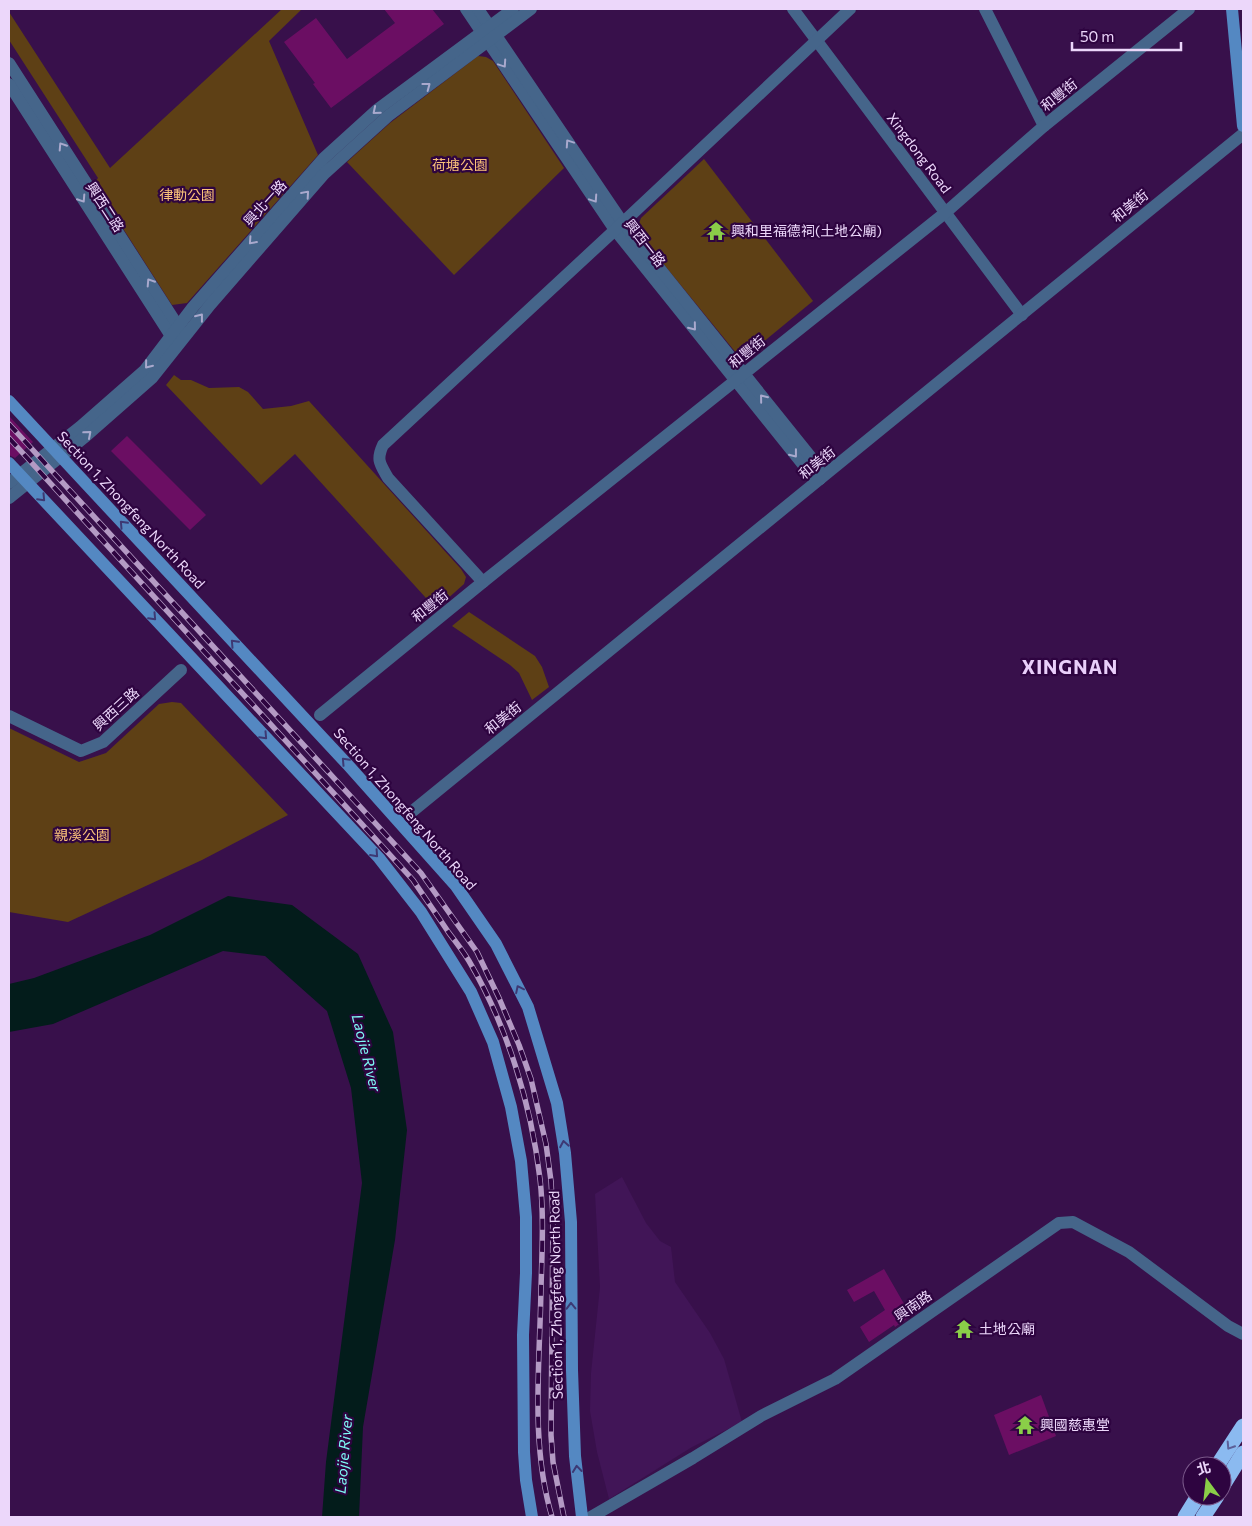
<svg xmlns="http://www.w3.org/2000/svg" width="1252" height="1526" font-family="Commissioner,'Noto Sans TC',sans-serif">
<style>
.built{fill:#411557}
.green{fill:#5e4015}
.water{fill:#031c1b}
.building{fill:#6b0e63}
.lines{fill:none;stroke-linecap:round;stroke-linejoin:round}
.minor{stroke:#45658a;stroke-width:12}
.secondary{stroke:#5488c2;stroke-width:12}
.motorway{stroke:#8bbaf0;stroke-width:15}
.rail-casing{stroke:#b49ac4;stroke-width:5.5}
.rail{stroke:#2e0440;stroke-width:4;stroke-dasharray:11;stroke-linecap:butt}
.oneway{stroke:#a9a9cd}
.oneway2{stroke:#3d3974}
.oneway3{stroke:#5c5f98}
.labels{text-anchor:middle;stroke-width:4.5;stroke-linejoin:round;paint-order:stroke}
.street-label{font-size:14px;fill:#ecd7fa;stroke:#2e0440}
.park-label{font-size:14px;fill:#fac279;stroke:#2e0440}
.poi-label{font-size:14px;fill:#ecd7fa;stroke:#2e0440;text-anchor:start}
.water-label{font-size:15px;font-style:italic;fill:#7ef9f4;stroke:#2e0440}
.district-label{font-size:19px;font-weight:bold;letter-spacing:1px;fill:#e9cffa;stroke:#2e0440}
</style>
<rect width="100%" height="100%" fill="#38104b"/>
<!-- built -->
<polygon class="built" points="622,1177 646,1223 660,1241 671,1247 675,1282 710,1333 724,1359 742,1422 692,1447 609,1499 597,1452 590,1411 591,1373 600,1287 595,1194"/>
<!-- green -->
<g class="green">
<polygon points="282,9 302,9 269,41 318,155 187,303 172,305 94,183 98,178 9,40 9,12 110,168"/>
<polygon points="478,56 486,57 493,61 564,168 454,275 347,162 390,123"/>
<polygon points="704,159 813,301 751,352 737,354 639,234 637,229 641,218"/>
<polygon points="174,375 181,380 191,380 209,388 239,387 248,392 263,409 291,406 309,401 461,569 466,577 464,584 436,609 295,454 261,485 166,385"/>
<polygon points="469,612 535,656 542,667 549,687 532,700 519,673 510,665 452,626"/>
<polygon points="172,702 181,703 288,815 202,860 68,922 9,912 9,728 79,762 106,753 159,704"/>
</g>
<!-- water -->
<polygon class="water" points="228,896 292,905 358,954 393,1032 407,1130 395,1240 363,1427 359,1517 322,1517 326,1462 362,1183 351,1088 327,1011 265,956 223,951 53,1024 9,1032 9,984 34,978 150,935"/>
<!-- building -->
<g class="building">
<polygon points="384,9 432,9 444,24 331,108 313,84 315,83 284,42 316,18 347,59 395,23"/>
<polygon points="9,416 33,442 15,458 9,455"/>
<polygon points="127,436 206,515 190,530 111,451"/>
<polygon points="884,1269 911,1316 895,1327 894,1325 869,1342 860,1327 885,1310 874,1291 854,1302 847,1290"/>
<polygon points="1041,1395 1056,1436 1009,1455 994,1415"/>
</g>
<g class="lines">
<!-- minor -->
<g class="minor">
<polyline points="466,9 615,230 809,472 820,479"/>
<polyline points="478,9 623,223 818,466 820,479"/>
<polyline points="793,9 1022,315"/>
<polyline points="985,9 1044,126"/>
<polyline points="9,63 178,326 180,333"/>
<polyline points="9,84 171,336 176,338"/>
<polyline points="9,483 80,427 145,370 193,307 324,158 378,109 513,9"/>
<polyline points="9,498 86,436 152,378 210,305 324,174 388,116 531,9"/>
<path d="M 483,582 L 388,478 C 380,464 376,460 383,445 L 615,230 L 850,9"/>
<polyline points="320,715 483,582 945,213 1044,126 1189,9"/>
<polyline points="9,716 81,751 103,742 181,670"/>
<polyline points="409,814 1243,134"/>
<polyline points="591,1517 693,1458 761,1416 835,1379 1059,1223 1073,1222 1129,1252 1228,1326 1243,1334"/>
</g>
<!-- secondary -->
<g class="secondary">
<polyline points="1232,9 1243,126"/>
<polyline points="9,401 348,765 456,886 496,944 528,1007 557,1103 565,1153 571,1222 572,1370 575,1456 582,1517"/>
<polyline points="9,463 379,858 421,912 471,992 493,1042 511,1107 521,1161 526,1217 526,1273 523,1335 524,1452 526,1480 532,1517"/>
</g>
<!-- motorway -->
<g class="motorway">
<polyline points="1217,1466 1243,1426"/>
<polyline points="1222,1487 1243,1453"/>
<polyline points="1185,1517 1198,1496"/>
<polyline points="1203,1517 1217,1496"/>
</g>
<!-- rail casing -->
<g class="rail-casing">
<g id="rail">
<polyline points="9,424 421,873 477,952 499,998 519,1045 531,1079 546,1144 551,1181 553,1217 551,1435 553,1462 564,1517"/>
<path d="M 9,438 L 413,880 C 425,898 437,915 449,933 C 456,942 463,951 469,961 C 507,1026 531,1103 540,1179 C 544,1214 542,1252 541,1288 C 540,1364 530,1443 552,1517"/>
</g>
</g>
<!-- rail -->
<use href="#rail" class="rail"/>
</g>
<!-- one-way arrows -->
<defs><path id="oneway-chevron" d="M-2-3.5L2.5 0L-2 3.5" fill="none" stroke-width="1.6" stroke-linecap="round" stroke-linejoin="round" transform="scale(1.25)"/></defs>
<g class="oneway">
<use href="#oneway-chevron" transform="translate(503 64) rotate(56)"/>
<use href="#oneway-chevron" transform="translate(427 86) rotate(-37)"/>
<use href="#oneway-chevron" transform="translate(376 111) rotate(140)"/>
<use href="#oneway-chevron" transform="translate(569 143) rotate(-124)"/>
<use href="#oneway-chevron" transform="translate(62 146) rotate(-123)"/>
<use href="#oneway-chevron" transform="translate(306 194) rotate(-49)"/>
<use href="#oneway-chevron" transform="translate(82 199) rotate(57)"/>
<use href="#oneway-chevron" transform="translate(594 199) rotate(56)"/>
<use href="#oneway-chevron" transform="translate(252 241) rotate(132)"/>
<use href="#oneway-chevron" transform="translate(150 282) rotate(-123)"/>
<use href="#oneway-chevron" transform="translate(200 317) rotate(-52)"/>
<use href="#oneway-chevron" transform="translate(693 327) rotate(51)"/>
<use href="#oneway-chevron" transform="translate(148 365) rotate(129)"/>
<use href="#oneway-chevron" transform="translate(763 398) rotate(-129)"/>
<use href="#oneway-chevron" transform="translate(88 434) rotate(-41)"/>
<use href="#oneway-chevron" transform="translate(794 454) rotate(52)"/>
</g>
<g class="oneway2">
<use href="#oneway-chevron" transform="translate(42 498) rotate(47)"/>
<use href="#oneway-chevron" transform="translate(123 524) rotate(-133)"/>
<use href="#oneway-chevron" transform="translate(153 617) rotate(47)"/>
<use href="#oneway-chevron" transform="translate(234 643) rotate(-133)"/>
<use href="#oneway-chevron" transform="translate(264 736) rotate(47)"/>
<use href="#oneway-chevron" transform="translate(345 761) rotate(-133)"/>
<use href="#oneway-chevron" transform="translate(375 854) rotate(48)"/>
<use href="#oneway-chevron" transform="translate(519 989) rotate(-116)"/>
<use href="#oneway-chevron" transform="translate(564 1144) rotate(-100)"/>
<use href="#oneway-chevron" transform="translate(571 1306) rotate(-91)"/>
<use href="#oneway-chevron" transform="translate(577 1469) rotate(-96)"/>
</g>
<use class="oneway3" href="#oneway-chevron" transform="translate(1230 1446) rotate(123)"/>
<!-- icons -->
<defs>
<g id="temple-bare" transform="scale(1.5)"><path d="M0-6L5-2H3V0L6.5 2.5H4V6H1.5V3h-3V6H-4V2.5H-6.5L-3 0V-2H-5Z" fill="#8ace48" stroke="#2e0440" stroke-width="2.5" paint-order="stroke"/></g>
</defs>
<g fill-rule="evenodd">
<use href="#temple-bare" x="716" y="231"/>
<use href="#temple-bare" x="964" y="1329"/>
<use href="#temple-bare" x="1025" y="1425"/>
</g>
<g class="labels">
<!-- street labels -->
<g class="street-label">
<text transform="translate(1059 95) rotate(-39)" y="5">和豐街</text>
<text transform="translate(919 153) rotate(53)" y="5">Xingdong Road</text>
<text transform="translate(265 203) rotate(-48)" y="5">興北一路</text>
<text transform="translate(1130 206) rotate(-39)" y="5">和美街</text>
<text transform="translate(105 207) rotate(57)" y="5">興西二路</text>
<text transform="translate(645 243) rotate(52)" y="5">興西一路</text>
<text transform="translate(747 352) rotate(-39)" y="5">和豐街</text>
<text transform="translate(817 463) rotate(-39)" y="5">和美街</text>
<text transform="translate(131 510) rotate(47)" y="5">Section 1, Zhongfeng North Road</text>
<text transform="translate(430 606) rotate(-39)" y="5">和豐街</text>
<text transform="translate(116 709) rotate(-42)" y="5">興西三路</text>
<text transform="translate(503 718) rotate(-39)" y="5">和美街</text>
<text transform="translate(405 809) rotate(49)" y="5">Section 1, Zhongfeng North Road</text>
<text transform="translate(556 1295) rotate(-91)" y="5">Section 1, Zhongfeng North Road</text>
<text transform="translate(913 1306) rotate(-35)" y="5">興南路</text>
</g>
<!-- park labels -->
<g class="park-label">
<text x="460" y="170">荷塘公園</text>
<text x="187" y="200">律動公園</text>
<text x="82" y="840">親溪公園</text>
</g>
<!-- poi labels -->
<g class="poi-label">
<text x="731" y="236">興和里福德祠(土地公廟)</text>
<text x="979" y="1334">土地公廟</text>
<text x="1040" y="1430">興國慈惠堂</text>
</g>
<!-- water labels -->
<g class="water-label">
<text transform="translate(366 1053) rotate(76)" y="5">Laojie River</text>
<text transform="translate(344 1454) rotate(-85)" y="5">Laojie River</text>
</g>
<!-- district labels -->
<g class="district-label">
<text x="1070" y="674">XINGNAN</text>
</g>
</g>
<!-- border -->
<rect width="1252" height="1526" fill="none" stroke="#ecd7fa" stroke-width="20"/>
<!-- north arrow -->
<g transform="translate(1207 1481) rotate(345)"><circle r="24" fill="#2e0440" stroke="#7a588a"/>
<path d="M0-4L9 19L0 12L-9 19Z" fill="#8ace48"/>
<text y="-8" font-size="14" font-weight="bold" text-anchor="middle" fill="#ecd7fa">北</text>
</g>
<!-- scale -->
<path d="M1072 42v8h109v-8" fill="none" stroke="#ecd7fa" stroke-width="2.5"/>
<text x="1080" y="42" font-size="15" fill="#ecd7fa" stroke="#2e0440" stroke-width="4" paint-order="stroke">50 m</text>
</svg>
